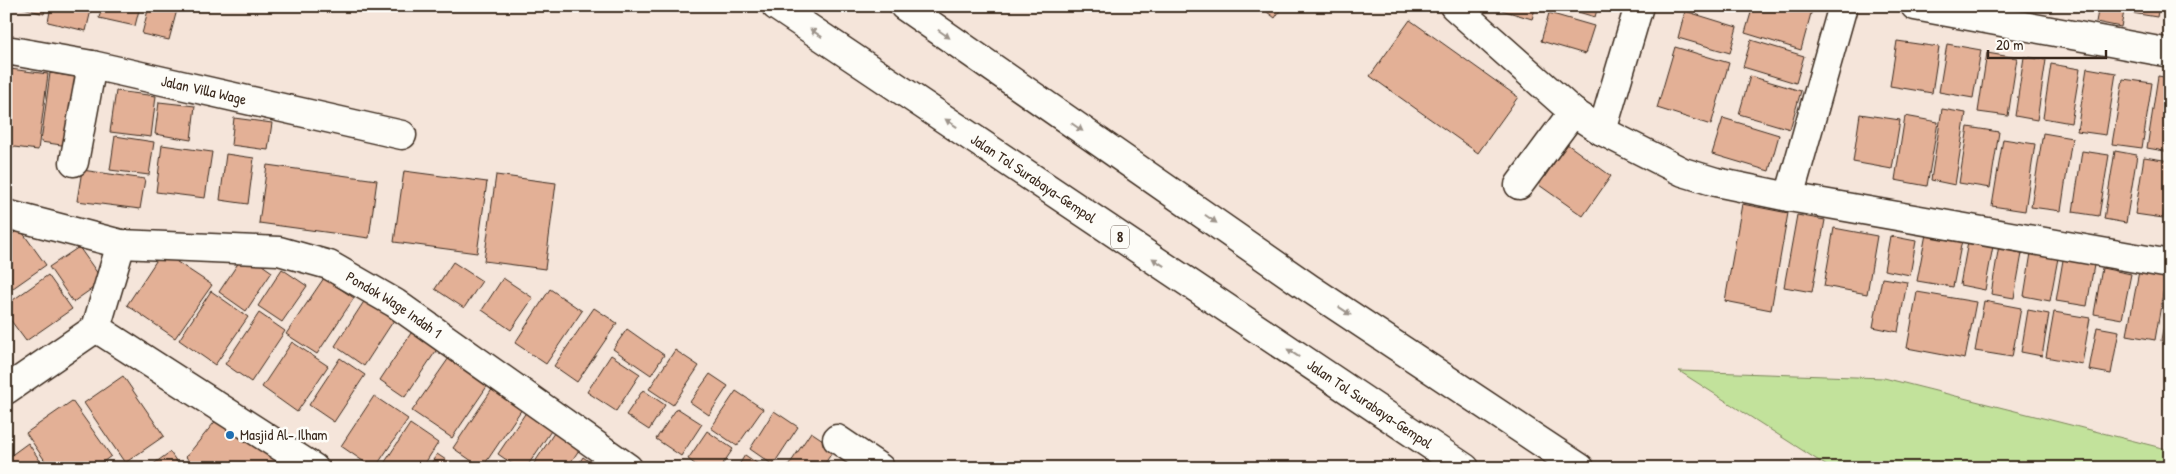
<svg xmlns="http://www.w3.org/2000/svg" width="2176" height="474" font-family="'Patrick Hand',sans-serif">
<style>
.green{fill:#c2e29b;stroke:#7e865c}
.building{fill:#e3b096;stroke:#3b2a1e}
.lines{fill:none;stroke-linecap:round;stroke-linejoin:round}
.minor-casing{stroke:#3b2a1e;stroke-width:31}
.highway-casing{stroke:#3b2a1e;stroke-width:31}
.minor{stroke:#fdfcf7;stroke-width:28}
.highway{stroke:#fdfcf7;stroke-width:28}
.oneway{fill:#9c938a}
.poi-dot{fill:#1f6fb2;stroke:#fdfcf7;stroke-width:2}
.labels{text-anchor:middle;stroke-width:5;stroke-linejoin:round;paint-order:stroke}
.shield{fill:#fdfcf7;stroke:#75695f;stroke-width:1}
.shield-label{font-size:14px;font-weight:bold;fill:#3b2a1e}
.street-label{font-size:15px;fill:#3b2a1e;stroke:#fdfcf7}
.poi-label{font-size:15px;fill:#3b2a1e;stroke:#fdfcf7;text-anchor:start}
</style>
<rect width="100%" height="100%" fill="#f5e5da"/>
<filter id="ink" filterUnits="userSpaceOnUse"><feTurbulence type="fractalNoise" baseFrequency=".02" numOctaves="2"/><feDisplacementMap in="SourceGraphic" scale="10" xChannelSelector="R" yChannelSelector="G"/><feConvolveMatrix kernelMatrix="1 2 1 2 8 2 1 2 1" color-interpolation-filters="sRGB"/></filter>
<g filter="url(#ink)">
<!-- green -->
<polygon class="green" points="1679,371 1884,378 2170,450 2170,468 1830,468"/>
<!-- building -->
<g class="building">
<polygon points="17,6 46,6 44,14"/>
<polygon points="51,6 92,6 86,31 48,22"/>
<polygon points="102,6 140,6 135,26 99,18"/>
<polygon points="149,6 178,6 169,40 142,34"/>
<polygon points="1259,6 1283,6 1275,18"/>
<polygon points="1488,6 1536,6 1532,19"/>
<polygon points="1558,6 1598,6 1595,17"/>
<polygon points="1753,6 1813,6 1801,50 1745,33"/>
<polygon points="2099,6 2125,6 2121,27 2096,22"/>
<polygon points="2133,6 2159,6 2157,17 2132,13"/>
<polygon points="2167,6 2170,6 2170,24 2165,23"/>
<polygon points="1685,11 1737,27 1730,53 1678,38"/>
<polygon points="1549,13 1594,26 1585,54 1541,41"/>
<polygon points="1410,20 1518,97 1478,153 1370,76"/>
<polygon points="1751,40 1804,56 1796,83 1743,67"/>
<polygon points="1897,41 1939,47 1932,93 1890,86"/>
<polygon points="1947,44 1981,50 1973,98 1939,92"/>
<polygon points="1675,47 1729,63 1711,125 1657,108"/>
<polygon points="1987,53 2017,58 2008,116 1978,112"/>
<polygon points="2024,57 2046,60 2037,120 2015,116"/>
<polygon points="2051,64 2080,69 2071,123 2043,118"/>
<polygon points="2087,68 2116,73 2106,135 2077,131"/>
<polygon points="10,69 48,74 38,150 6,146 6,93"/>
<polygon points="50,73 84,78 75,147 41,142"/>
<polygon points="1750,76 1801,91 1790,129 1739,114"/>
<polygon points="2158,76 2170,78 2170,152 2147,148"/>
<polygon points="2123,79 2152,83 2142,148 2112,144"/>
<polygon points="116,91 156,96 151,137 110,132"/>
<polygon points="159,102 195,106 191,140 155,134"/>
<polygon points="1942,109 1966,113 1955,185 1931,180"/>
<polygon points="1860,114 1900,120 1892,169 1853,162"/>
<polygon points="1905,116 1938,122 1927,186 1895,180"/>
<polygon points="234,118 272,123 268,150 231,145"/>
<polygon points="1723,118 1779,135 1769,171 1712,154"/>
<polygon points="1968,127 1999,132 1990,188 1959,183"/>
<polygon points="2043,133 2072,138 2061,211 2031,207"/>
<polygon points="115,136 154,142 149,175 110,170"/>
<polygon points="2003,139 2035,144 2025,211 1992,206"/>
<polygon points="1567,144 1611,176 1583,216 1539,185"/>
<polygon points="162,145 212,152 205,198 156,192"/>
<polygon points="2082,151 2109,155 2099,216 2073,212"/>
<polygon points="2115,151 2137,155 2126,223 2104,219"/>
<polygon points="226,154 254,158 248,204 220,200"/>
<polygon points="2144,157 2170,161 2170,179 2163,218 2135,214"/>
<polygon points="267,165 377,180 369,238 259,223"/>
<polygon points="82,170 145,179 140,209 77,201"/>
<polygon points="404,171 487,182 477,253 394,242"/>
<polygon points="496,175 556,183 545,269 484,261"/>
<polygon points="1742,204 1788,213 1771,310 1725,301"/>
<polygon points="1797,215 1825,220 1812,292 1784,287"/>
<polygon points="1834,228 1877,236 1867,294 1824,286"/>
<polygon points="20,229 46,265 6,293 6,238"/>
<polygon points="1926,234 1962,240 1953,287 1917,281"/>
<polygon points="1890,236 1916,241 1910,275 1884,270"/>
<polygon points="1968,242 1993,246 1985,290 1960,285"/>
<polygon points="1999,245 2023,248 2014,298 1991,294"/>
<polygon points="79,247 103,281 73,302 49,267"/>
<polygon points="162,252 212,285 175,338 127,305"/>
<polygon points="245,253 272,272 246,311 219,292"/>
<polygon points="2031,253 2058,258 2050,301 2024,296"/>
<polygon points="2063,260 2094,265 2087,306 2056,301"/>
<polygon points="453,262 482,281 464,308 435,289"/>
<polygon points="2102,268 2131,274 2122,319 2094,314"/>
<polygon points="282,269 307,286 282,322 258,306"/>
<polygon points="2139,271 2166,276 2155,340 2127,335"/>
<polygon points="48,275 72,309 26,341 6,314 6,305"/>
<polygon points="324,278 354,298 317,354 286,334"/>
<polygon points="503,278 533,298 511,330 482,310"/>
<polygon points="1882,278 1907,282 1898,332 1873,327"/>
<polygon points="550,289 582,311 546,364 515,343"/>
<polygon points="211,291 248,317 215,365 179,340"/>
<polygon points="1917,292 1976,302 1965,359 1907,348"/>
<polygon points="2170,292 2170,342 2161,341"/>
<polygon points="365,300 394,320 364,366 335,346"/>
<polygon points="1984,301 2021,308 2012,357 1975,351"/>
<polygon points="594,308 617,323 577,382 554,366"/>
<polygon points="2028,310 2049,314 2042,356 2021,352"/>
<polygon points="2054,312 2090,318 2082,364 2046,357"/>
<polygon points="259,313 285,331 251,382 225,364"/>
<polygon points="417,324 442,342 405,397 380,380"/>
<polygon points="2097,327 2119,331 2111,374 2089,370"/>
<polygon points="627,329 664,355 651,375 613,349"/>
<polygon points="292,342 328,366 297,412 262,387"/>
<polygon points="675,350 699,366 673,405 649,389"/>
<polygon points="451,355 490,382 452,438 412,411"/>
<polygon points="611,355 640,374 616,411 587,392"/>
<polygon points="340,358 365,375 334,422 309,405"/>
<polygon points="710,374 728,386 709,415 690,402"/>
<polygon points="123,376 164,436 125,463 84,403"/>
<polygon points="497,382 526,403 482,468 453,448"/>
<polygon points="643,390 665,405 649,430 626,415"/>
<polygon points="736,391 763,409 737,446 711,428"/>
<polygon points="374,396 408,419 375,468 373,468 341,446"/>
<polygon points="72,401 111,456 95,468 50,468 26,433"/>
<polygon points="533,402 559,419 526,468 518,468 498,454"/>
<polygon points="677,408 702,424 681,456 656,439"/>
<polygon points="774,411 798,427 773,465 750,449"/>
<polygon points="222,413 296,468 195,468 186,457"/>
<polygon points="410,424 438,443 422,468 381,468"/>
<polygon points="556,430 581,447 567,468 531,468"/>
<polygon points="707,431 733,449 720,468 700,468 688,459"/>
<polygon points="811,432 835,448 822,468 787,468"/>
<polygon points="28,443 45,468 6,468 6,459"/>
<polygon points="170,452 181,468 148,468"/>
<polygon points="437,454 458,468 428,468"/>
<polygon points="745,455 764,468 737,468"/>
<polygon points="583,457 598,468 576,468"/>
</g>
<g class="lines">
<!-- minor casing -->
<g class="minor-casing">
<g id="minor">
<polyline points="1454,6 1573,112 1602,131 1683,172 1716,182 1789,197 2170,264"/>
<polyline points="1915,6 2170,53"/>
<path id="s1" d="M 6,50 L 92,65 L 402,135"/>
<polyline points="1602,131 1639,6"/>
<polyline points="74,162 92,65"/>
<polyline points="1519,185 1573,112"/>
<polyline points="1789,197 1843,6"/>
<path id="s2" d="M 6,214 L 121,244 L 279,251 L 329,265 L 395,303 L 628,468"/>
<polyline points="96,328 314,468"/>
<polyline points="6,390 96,328 121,244"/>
<polyline points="837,439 880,468"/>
</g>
</g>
<!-- highway casing -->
<g class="highway-casing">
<g id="highway">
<path id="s3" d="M 776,6 L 1465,468"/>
<polyline points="904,6 1309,288 1580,468"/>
</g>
</g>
<!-- minor -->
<use href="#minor" class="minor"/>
<!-- highway -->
<use href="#highway" class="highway"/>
</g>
<!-- one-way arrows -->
<defs><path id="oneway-solid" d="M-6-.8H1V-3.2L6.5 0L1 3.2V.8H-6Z" transform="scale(1.25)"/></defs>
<g class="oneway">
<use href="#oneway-solid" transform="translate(816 33) rotate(-146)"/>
<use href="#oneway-solid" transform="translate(944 34) rotate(35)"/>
<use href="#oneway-solid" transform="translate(951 123) rotate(-146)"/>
<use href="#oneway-solid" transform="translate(1077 127) rotate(35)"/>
<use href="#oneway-solid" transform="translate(1211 219) rotate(35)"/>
<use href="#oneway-solid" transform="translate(1158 262) rotate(-146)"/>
<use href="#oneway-solid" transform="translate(1345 311) rotate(34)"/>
<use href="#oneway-solid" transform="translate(1293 353) rotate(-146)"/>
</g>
</g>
<!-- markers -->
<circle class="poi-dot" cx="230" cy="435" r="5"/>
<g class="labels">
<!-- shield labels -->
<rect class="shield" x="1111" y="225.5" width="18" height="23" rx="4"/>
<g class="shield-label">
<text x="1120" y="242">8</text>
</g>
<!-- street labels -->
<g class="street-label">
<text dy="5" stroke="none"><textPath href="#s1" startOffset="202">Jalan Villa Wage</textPath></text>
<text dy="5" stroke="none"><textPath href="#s3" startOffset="310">Jalan Tol Surabaya–Gempol</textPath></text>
<text dy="5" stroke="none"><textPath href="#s2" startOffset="405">Pondok Wage Indah 1</textPath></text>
<text dy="5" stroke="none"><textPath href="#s3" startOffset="715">Jalan Tol Surabaya–Gempol</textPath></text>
</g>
<!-- poi labels -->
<g class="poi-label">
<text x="240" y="440">Masjid Al- Ilham</text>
</g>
</g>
<!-- margin -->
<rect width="2176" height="474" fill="none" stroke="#fdfcf7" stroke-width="25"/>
<rect x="12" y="12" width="2151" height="449" fill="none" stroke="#3b2a1e" stroke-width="2" filter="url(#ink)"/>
<!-- scale -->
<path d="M1988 50v8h118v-8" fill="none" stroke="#3b2a1e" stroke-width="2.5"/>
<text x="1996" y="50" font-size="15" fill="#3b2a1e" stroke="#fdfcf7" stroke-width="4" paint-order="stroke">20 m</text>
</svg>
